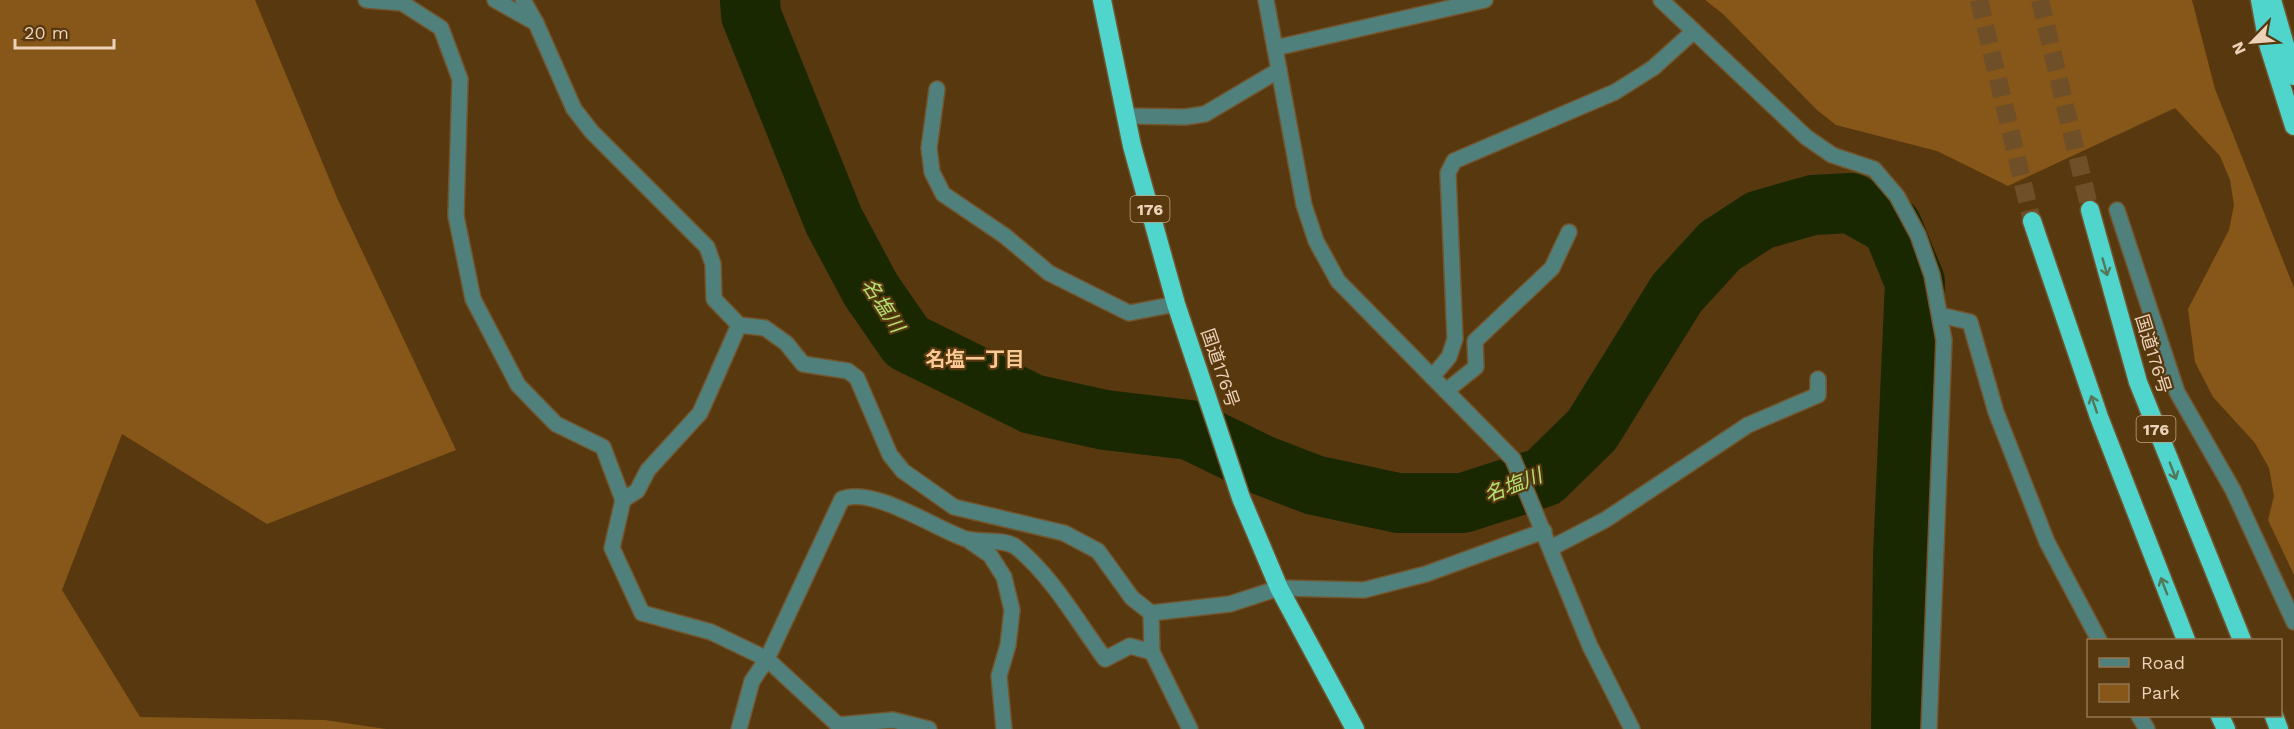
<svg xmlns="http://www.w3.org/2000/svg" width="2294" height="729" font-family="'Work Sans','Noto Sans JP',sans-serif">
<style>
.green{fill:#865719}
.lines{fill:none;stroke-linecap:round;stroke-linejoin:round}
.river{stroke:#192800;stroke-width:60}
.highway-tunnel{stroke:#6e4f28;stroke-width:18;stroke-dasharray:18 9;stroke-linecap:butt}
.minor-casing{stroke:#72542d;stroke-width:18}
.highway-casing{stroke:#72542d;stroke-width:21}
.minor{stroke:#50807b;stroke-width:15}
.highway{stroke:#4fd5cc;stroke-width:18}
.oneway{stroke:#54775a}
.labels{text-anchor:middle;stroke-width:4.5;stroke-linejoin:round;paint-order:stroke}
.shield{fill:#58380e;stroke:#bfa485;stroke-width:1.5}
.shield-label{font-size:16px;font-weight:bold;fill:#ebd2b8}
.street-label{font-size:18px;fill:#ebd2b8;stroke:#58380e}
.water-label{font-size:20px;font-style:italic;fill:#b2e174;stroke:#58380e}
.neighbourhood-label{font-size:20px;font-weight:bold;fill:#fac893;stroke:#58380e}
</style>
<rect width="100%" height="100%" fill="#58380e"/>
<!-- green -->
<g class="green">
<polygon points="0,0 255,0 338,200 456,450 267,524 122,434 62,590 140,717 325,720 386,729 0,729"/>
<polygon points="1705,0 2192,0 2215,89 2294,288 2294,575 2268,520 2274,496 2269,468 2255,443 2213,397 2195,362 2188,309 2229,230 2234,205 2230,180 2220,156 2175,108 2008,186 1937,151 1836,125 1817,110 1723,14"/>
</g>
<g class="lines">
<!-- river -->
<polyline class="river" points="750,0 751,15 834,221 871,290 907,342 1032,404 1105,420 1190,430 1262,465 1314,485 1398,503 1463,503 1544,477 1592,430 1677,293 1720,246 1760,220 1813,205 1851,203 1892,226 1915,282 1903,556 1901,729"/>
<!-- highway-tunnel -->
<g class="highway-tunnel">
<polyline points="1979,0 2032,221"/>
<polyline points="2040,0 2090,210"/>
</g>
<!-- minor casing -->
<g class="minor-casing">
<g id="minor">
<polyline points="366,0 402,3 441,28 460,79 456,216 473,299 518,385 556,424 603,447 623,500 612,548 642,613 711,632 767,659 838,725 893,720 929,729"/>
<polyline points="495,0 536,23"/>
<polyline points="523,0 536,23 574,109 592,132 707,247 713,264 714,299 739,325 765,328 786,343 803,364 848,371 857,378 890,455 903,471 954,507 1064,533 1098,551 1132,598 1151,613 1230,604 1279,588 1364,590 1426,574 1544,531"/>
<polyline points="1266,0 1304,205 1316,241 1338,281 1513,459 1590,646 1632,729"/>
<polyline points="1661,0 1806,137 1832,155 1874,169 1897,196 1918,235 1932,275 1944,340 1929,729"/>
<polyline points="1275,48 1485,0"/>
<polyline points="937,89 929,148 932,172 943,194 1005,236 1049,273 1129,313 1176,304"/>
<polyline points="1126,116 1185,117 1205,114 1279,70"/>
<polyline points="2117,210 2177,392 2233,490 2294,622"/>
<polyline points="1940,315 1970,322 1996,412 2047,542 2099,640"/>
<polyline points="1432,377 1449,357 1455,339 1448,173 1454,161 1615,92 1653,68 1694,31"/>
<polyline points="1446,391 1476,367 1475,341 1552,268 1569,232"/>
<polyline points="623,500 637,491 648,470 700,413 739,325"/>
<polyline points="971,542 990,555 1004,577 1012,610 1008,645 999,676 1004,729"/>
<polyline points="1551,548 1605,520 1748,425 1818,395 1818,379"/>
<polyline points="1151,613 1152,652 1190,729"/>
<polyline points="2139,716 2147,729"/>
<path d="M 739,729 L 752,681 L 767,659 L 842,499 C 873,486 936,529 966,539 C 980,543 1004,538 1016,547 C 1052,576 1077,621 1105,659 L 1130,646 L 1152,652"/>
</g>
</g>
<!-- highway casing -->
<g class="highway-casing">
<g id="highway">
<polyline points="1102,0 1132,146 1176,304 1241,498 1279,588 1355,729"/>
<polyline points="2260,0 2268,44 2294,126"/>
<polyline points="2272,0 2294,76"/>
<polyline points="2090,210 2138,382 2242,640"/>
<polyline points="2032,221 2099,417 2186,640"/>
<polyline points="2220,716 2226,729"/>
<polyline points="2274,716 2279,729"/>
</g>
</g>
<!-- minor -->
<use href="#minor" class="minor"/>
<!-- highway -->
<use href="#highway" class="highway"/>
</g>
<!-- one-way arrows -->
<defs><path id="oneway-shaft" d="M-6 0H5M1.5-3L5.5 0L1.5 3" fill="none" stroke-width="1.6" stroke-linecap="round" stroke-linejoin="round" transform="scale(1.5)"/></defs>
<g class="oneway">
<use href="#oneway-shaft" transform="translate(2105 267) rotate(74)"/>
<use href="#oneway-shaft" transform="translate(2094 404) rotate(-109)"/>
<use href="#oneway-shaft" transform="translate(2173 471) rotate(69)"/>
<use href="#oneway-shaft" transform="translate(2164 586) rotate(-111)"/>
</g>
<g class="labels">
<!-- shield labels -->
<g class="shield">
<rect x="1130.5" y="196" width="39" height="26" rx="4.5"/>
<rect x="2136.5" y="416" width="39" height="26" rx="4.5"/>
</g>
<g class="shield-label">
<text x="1150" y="215">176</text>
<text x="2156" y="435">176</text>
</g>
<!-- street labels -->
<g class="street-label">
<text transform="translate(2153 354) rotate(73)" y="6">国道176号</text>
<text transform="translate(1220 368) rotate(71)" y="6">国道176号</text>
</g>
<!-- water labels -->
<g class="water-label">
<text transform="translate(883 305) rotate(57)" y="7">名塩川</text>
<text transform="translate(1513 485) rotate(-21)" y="7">名塩川</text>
</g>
<!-- neighbourhood labels -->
<g class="neighbourhood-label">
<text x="975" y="366">名塩一丁目</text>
</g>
</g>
<!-- legend -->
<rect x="2087" y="639" width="195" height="78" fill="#58380e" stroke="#937652" stroke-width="1.5"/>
<rect x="2099" y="658" width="30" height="9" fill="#50807b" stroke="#937652" stroke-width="1.5"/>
<text x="2141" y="669" font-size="18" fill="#ebd2b8">Road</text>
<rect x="2099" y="684" width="30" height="18" fill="#865719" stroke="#937652" stroke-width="1.5"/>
<text x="2141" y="699" font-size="18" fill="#ebd2b8">Park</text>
<!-- north arrow -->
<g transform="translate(2252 42) rotate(245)" stroke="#58380e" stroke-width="4.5" paint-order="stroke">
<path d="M0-4.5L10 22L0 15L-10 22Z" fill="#ebd2b8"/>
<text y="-9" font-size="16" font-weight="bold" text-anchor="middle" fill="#ebd2b8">N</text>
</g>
<!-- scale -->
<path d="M15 39v9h99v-9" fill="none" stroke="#ebd2b8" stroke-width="3"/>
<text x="24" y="39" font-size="18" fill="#ebd2b8" stroke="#58380e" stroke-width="4.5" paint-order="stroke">20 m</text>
</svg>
